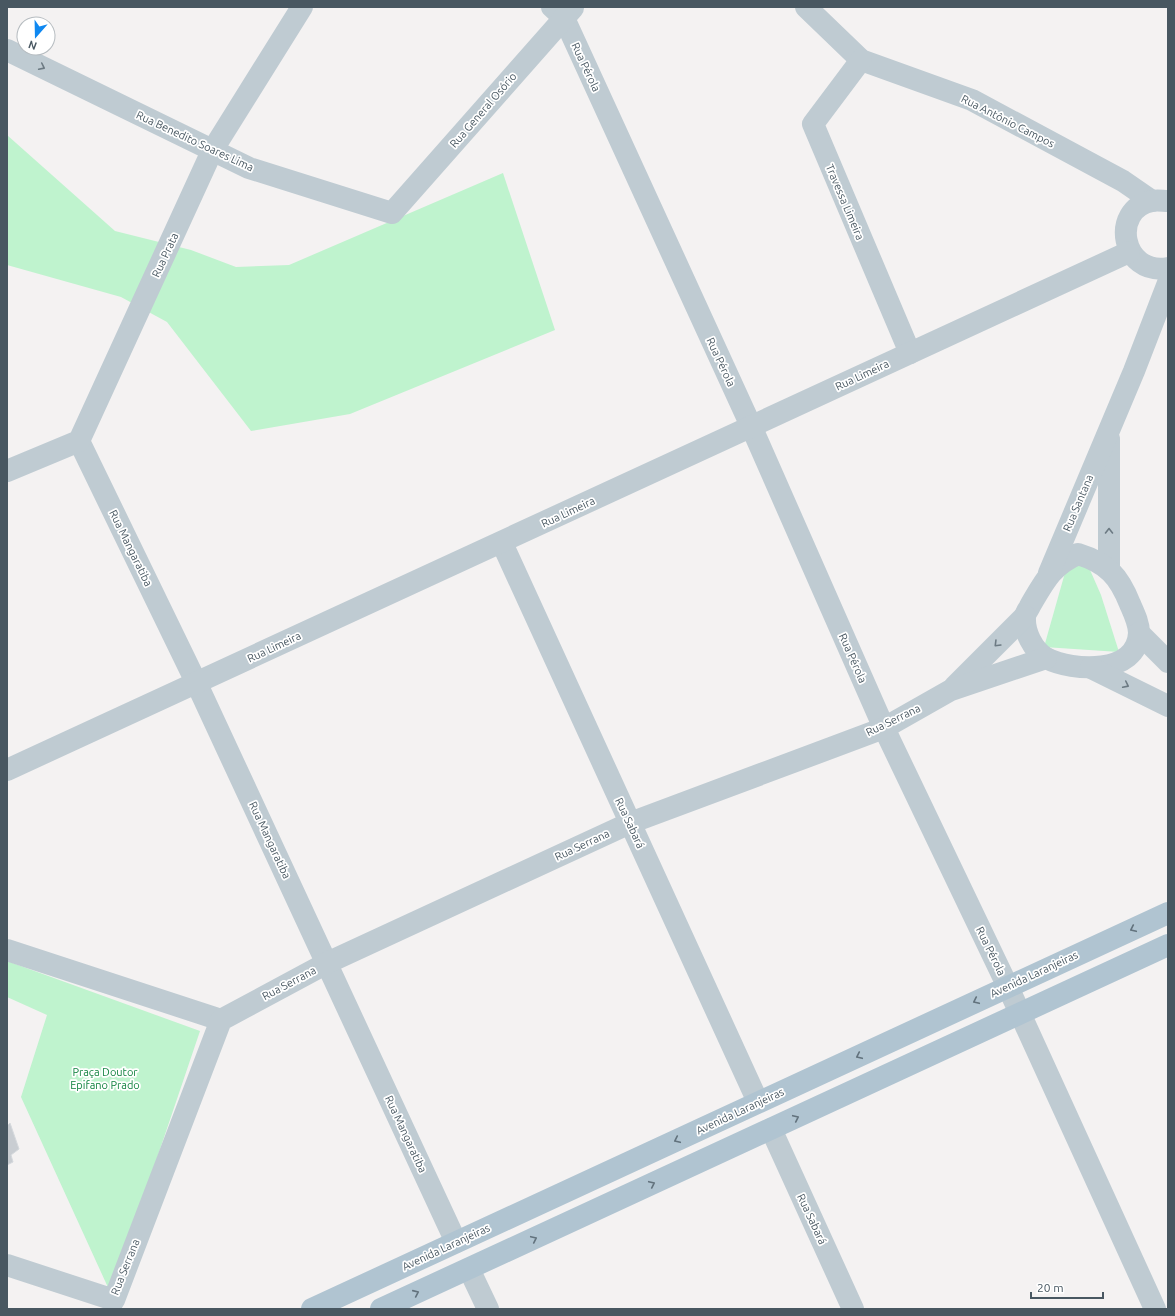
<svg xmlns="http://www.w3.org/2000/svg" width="1175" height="1316" font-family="Ubuntu,sans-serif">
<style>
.green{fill:#bff3ce}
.building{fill:#c9cdd2;stroke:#d5d9dd}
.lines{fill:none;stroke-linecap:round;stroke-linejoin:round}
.minor{stroke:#bfcbd2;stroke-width:22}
.major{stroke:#b0c4d1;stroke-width:22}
.oneway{stroke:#6c7a83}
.oneway2{stroke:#62727d}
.labels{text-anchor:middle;stroke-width:3.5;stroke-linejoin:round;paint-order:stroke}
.street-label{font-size:11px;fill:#485761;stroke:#fff}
.park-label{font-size:11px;fill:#128340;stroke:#fff}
</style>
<rect width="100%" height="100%" fill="#f4f2f2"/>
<!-- green -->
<g class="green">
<polygon points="7,135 115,231 191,250 236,267 289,265 503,173 555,330 350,414 251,431 167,322 121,297 7,265"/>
<polygon points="1068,562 1087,563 1101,595 1119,652 1044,647"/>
<polygon points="7,961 200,1031 111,1294 21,1097 47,1015 7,997"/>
</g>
<!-- building -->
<polygon class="building" points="10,1123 19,1149 11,1155 13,1162 7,1165 7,1126"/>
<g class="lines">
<!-- minor -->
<g class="minor">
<polyline points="552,7 564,18 751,426 884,728 1008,987 1155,1309"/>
<polyline points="806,7 861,60 972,100 1123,181 1152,201"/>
<polyline points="7,50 249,168 392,213 573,8"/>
<polyline points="861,60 813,124 910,353"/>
<path d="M 1168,201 C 1163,201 1157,200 1152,201 C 1110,209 1121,276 1168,268"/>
<polyline points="1109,439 1109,570"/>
<polyline points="79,441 196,682 456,1242"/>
<polyline points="7,471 79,441 212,151 302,7"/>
<polyline points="502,543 758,1102"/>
<path d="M 1078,554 C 1107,563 1119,576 1130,604 C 1134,613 1139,623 1139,633 C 1137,675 1073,672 1046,658 C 1033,650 1024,632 1025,617 C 1025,613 1029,609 1030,606 C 1044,582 1052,565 1078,554 Z"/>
<polyline points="1049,573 1134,371 1168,283"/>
<polyline points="1139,633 1168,662"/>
<polyline points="1091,668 1168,706"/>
<polyline points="955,686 1025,616"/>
<polyline points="7,770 1129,252"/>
<polyline points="7,950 221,1020"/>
<polyline points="771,1129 853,1309"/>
<polyline points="7,1265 114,1300 221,1020 327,963 630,823 884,728 951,690 1046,658"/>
<polyline points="469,1269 488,1309"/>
</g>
<!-- major -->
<g class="major">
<polyline points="312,1309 1168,913"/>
<polyline points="381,1309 1168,945"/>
</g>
</g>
<!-- one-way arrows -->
<defs><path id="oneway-chevron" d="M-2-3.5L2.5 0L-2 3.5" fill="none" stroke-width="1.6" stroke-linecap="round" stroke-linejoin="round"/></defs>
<g class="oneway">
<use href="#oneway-chevron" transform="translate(42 67) rotate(26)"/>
<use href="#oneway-chevron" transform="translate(1109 531) rotate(-90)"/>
<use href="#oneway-chevron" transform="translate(997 644) rotate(135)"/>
<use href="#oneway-chevron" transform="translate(1126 685) rotate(26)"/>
</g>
<g class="oneway2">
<use href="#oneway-chevron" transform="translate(1133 929) rotate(155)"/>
<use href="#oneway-chevron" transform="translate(976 1001) rotate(155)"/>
<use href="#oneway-chevron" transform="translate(859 1056) rotate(155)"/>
<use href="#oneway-chevron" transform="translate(796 1118) rotate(-25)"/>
<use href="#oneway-chevron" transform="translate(677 1140) rotate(155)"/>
<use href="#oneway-chevron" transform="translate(652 1184) rotate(-25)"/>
<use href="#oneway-chevron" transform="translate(534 1239) rotate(-25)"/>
<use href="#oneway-chevron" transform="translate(416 1293) rotate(-24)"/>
</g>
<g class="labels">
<!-- street labels -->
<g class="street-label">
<text transform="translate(586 67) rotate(65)" y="4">Rua Pérola</text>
<text transform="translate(483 110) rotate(-49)" y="4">Rua General Osório</text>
<text transform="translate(1008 121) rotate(27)" y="4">Rua Antônio Campos</text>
<text transform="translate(195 141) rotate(25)" y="4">Rua Benedito Soares Lima</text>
<text transform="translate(845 202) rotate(67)" y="4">Travessa Limeira</text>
<text transform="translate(165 255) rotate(-65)" y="4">Rua Prata</text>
<text transform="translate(721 362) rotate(65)" y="4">Rua Pérola</text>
<text transform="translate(862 375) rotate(-25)" y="4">Rua Limeira</text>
<text transform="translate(1078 503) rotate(-67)" y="4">Rua Santana</text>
<text transform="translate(568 512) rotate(-25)" y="4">Rua Limeira</text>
<text transform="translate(131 548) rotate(64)" y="4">Rua Mangaratiba</text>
<text transform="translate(274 647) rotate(-25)" y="4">Rua Limeira</text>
<text transform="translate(853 658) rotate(66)" y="4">Rua Pérola</text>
<text transform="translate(893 720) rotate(-26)" y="4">Rua Serrana</text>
<text transform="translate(630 823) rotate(65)" y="4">Rua Sabará</text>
<text transform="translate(270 840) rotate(65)" y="4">Rua Mangaratiba</text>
<text transform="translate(582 845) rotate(-25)" y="4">Rua Serrana</text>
<text transform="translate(991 951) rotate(64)" y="4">Rua Pérola</text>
<text transform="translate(1034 974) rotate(-25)" y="4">Avenida Laranjeiras</text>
<text transform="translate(289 983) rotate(-28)" y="4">Rua Serrana</text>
<text transform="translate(740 1111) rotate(-25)" y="4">Avenida Laranjeiras</text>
<text transform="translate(406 1134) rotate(65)" y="4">Rua Mangaratiba</text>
<text transform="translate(812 1219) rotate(65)" y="4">Rua Sabará</text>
<text transform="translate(446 1247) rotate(-25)" y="4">Avenida Laranjeiras</text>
<text transform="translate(125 1267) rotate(-68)" y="4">Rua Serrana</text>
</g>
<!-- park labels -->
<g class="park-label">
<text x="105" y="1076">Praça Doutor<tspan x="105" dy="13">Epifano Prado</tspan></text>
</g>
</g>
<!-- border -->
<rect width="1175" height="1316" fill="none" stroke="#485761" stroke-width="16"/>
<!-- north arrow -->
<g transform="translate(36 36) rotate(200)"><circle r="19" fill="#ffffff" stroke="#b6bcc0"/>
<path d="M0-3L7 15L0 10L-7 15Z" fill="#0f88f1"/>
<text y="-6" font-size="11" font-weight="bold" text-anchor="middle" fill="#485761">N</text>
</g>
<!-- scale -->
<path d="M1031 1292v6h72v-6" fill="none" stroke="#485761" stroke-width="2"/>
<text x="1037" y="1292" font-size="12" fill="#485761" stroke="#ffffff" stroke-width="3" paint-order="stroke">20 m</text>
</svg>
